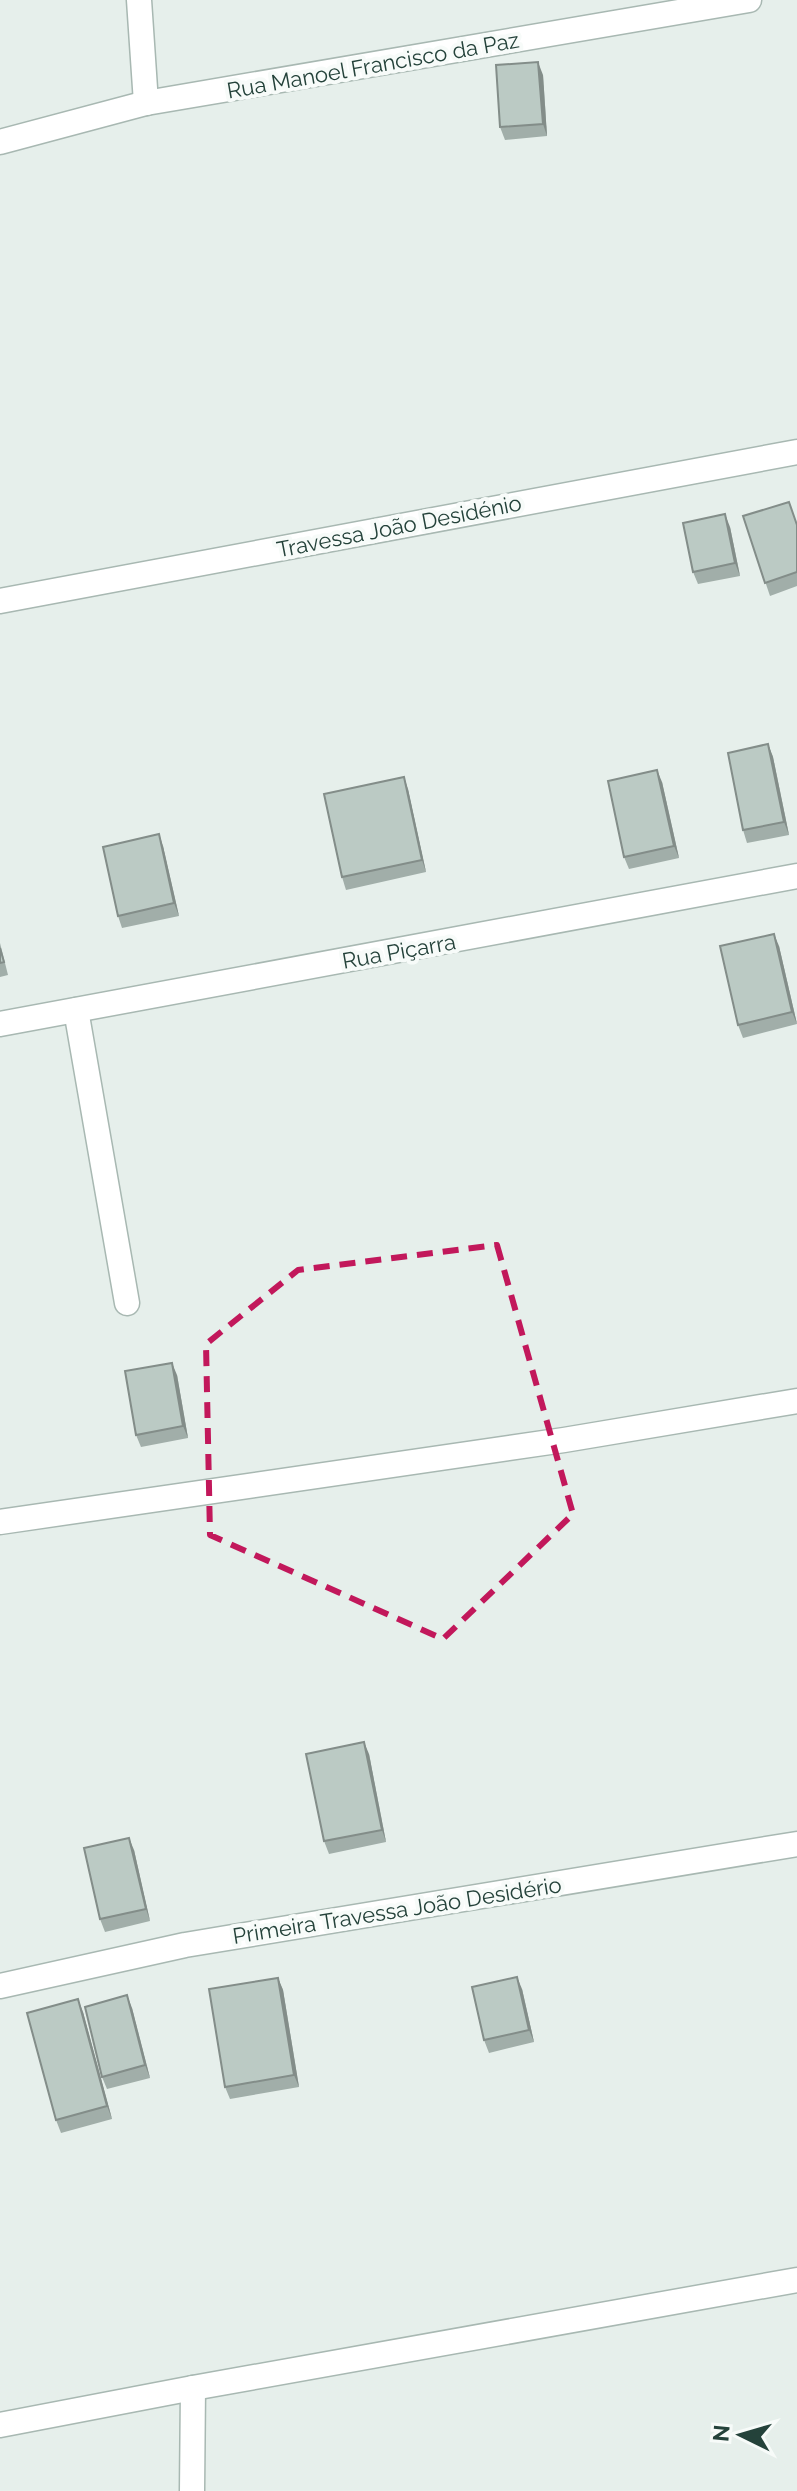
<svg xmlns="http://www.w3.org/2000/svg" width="797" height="2491" font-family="Raleway,sans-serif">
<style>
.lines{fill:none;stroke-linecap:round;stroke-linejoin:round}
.minor-casing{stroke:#a8b8b2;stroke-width:27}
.minor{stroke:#fff;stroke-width:24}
.wall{fill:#a1aea9}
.shaded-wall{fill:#838d89}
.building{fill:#bbcac4;stroke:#838d89;stroke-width:2}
.marked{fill:none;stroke:#c2185b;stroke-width:6;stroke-dasharray:16 10;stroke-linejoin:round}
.labels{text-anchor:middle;stroke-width:8;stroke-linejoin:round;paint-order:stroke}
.street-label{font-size:22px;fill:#24423a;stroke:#f7fbf9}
</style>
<rect width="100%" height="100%" fill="#e6efeb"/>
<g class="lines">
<!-- minor casing -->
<g class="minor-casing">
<g id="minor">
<polyline points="139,0 146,103"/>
<polyline points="0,142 146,103 749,0"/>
<polyline points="0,601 797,452"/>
<polyline points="76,1010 127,1303"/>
<polyline points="0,1024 797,876"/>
<polyline points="0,1522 564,1440 797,1401"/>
<polyline points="0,1986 185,1945 797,1844"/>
<polyline points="0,2425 193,2388 797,2280"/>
<polyline points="192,2491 193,2388"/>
</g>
</g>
<!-- minor -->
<use href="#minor" class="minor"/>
</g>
<!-- wall -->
<g class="wall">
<polygon points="543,75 547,136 505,140 500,127"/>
<polygon points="743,516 797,524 797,586 770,596"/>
<polygon points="730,527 740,576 698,584 693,572"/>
<polygon points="768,744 773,757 789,835 747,843 743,830"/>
<polygon points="662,782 679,858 629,869 624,857"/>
<polygon points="408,789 426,872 346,890 342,877"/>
<polygon points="163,846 179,916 122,928 118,916"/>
<polygon points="0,943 8,975 0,977"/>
<polygon points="779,946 797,1024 743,1038 738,1025"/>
<polygon points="177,1375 188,1438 141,1447 136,1435"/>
<polygon points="369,1754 386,1842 329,1854 324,1841"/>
<polygon points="134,1850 150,1921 105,1932 100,1919"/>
<polygon points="278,1978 283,1990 299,2087 230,2099 225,2087"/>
<polygon points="522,1989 534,2042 489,2053 484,2040"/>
<polygon points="132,2008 150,2078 107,2089 102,2077"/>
<polygon points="83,2012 112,2119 61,2133 56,2120"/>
</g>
<!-- shaded-wall -->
<g class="shaded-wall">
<polygon points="538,62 543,75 547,136 543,124"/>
<polygon points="725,514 730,527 740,576 735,563"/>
<polygon points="768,744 773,757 789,835 784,822"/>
<polygon points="657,770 662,782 679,858 674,846"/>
<polygon points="404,777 408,789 426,872 422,860"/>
<polygon points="159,834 163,846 179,916 174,903"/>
<polygon points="774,934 779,946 797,1024 792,1012"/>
<polygon points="172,1363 177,1375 188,1438 183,1426"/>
<polygon points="364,1742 369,1754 386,1842 382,1830"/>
<polygon points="129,1838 134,1850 150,1921 146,1909"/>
<polygon points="517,1977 522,1989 534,2042 529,2030"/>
<polygon points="278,1978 283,1990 299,2087 294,2075"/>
<polygon points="127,1995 132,2008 150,2078 145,2065"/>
<polygon points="78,1999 83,2012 112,2119 107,2106"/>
</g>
<!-- building -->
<g class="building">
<polygon points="538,62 543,124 500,127 496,65"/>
<polygon points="789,502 797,525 797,572 765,583 743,516"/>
<polygon points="725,514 735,563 693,572 683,523"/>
<polygon points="768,744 784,822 743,830 728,753"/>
<polygon points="657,770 674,846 624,857 608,781"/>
<polygon points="404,777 422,860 342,877 324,794"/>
<polygon points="159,834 174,903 118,916 103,847"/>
<polygon points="774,934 792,1012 738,1025 720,946"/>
<polygon points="0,948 4,962 0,963"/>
<polygon points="172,1363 183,1426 136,1435 125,1371"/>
<polygon points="364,1742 382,1830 324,1841 306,1754"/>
<polygon points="129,1838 146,1909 100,1919 84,1848"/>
<polygon points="517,1977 529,2030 484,2040 472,1987"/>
<polygon points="278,1978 294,2075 225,2087 209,1989"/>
<polygon points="127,1995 145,2065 102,2077 85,2007"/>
<polygon points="78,1999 107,2106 56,2120 27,2013"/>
</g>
<!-- marked area -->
<path class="marked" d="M 497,1245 L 573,1514 L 443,1639 L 210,1535 L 206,1344 L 298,1270 Z"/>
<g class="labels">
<!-- street labels -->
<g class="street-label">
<text transform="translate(373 65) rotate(-10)" y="8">Rua Manoel Francisco da Paz</text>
<text transform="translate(399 526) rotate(-11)" y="8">Travessa João Desidénio</text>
<text transform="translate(399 951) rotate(-10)" y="8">Rua Piçarra</text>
<text transform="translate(397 1910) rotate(-9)" y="8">Primeira Travessa João Desidério</text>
</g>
</g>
<!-- north arrow -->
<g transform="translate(741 2435) rotate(275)" stroke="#f7fbf9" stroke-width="6" paint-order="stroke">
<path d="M0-6L14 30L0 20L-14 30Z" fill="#24423a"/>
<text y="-12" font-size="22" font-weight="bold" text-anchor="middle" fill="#24423a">N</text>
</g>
</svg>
